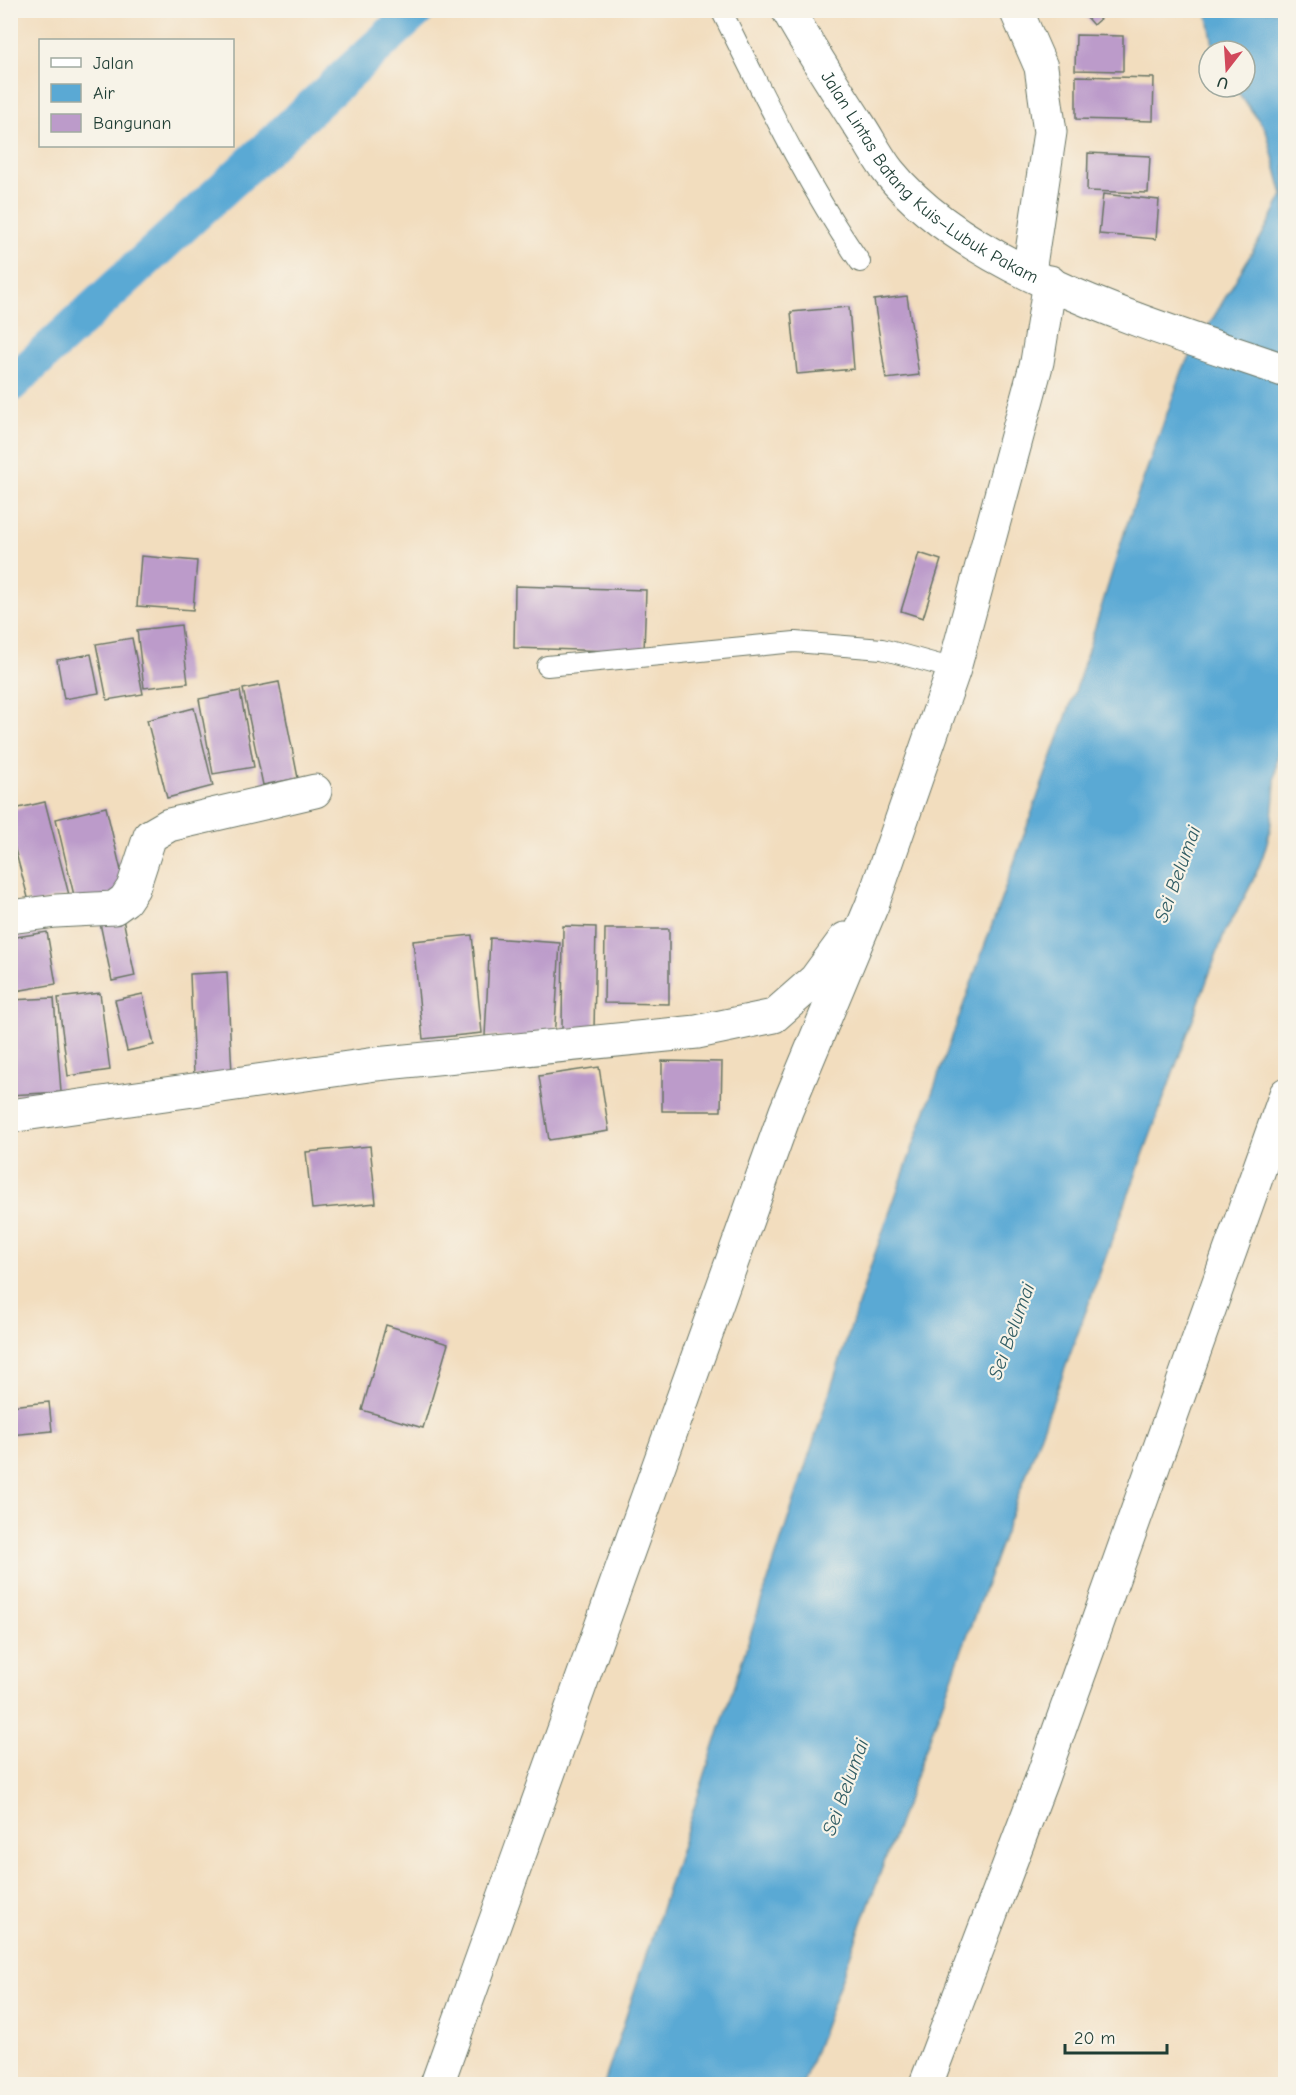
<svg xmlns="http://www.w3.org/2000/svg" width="1296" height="2095" font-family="'Comic Neue',sans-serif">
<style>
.water{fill:#5aa9d4;stroke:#3c7384;stroke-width:1.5}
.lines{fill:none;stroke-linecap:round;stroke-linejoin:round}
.canal{stroke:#5aa9d4;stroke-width:36}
.building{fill:#bc9bca}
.service-casing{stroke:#697564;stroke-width:22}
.minor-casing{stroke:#697564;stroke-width:35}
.tertiary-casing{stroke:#697564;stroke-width:35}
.trunk-casing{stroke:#697564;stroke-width:35}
.service{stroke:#fff;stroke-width:20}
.minor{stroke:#fff;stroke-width:33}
.tertiary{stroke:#fff;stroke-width:33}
.trunk{stroke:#fff;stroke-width:33}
.labels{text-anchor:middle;stroke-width:4.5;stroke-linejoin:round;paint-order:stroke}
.street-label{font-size:18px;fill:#1f3d34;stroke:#f7f3e8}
.water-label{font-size:20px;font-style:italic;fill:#315d64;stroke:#f7f3e8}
</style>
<rect width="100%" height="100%" fill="#f7f3e8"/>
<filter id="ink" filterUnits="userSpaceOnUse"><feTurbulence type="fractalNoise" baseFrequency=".0167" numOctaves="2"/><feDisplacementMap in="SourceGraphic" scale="12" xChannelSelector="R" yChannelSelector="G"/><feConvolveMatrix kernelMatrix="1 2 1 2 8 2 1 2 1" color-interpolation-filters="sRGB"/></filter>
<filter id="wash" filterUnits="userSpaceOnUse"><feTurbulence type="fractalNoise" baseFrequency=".008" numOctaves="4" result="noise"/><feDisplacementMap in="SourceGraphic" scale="24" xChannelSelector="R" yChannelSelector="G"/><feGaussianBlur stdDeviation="1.35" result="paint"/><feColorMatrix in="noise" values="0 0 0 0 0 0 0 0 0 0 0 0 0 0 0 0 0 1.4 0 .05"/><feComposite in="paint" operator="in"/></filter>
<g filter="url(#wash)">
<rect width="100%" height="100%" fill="#f2ddbe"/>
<!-- water -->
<path class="water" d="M 1207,11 L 1285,11 L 1286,724 C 1272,758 1277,794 1270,829 C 1263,868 1243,900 1224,934 L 803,2084 L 604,2084 L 873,1259 L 1077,686 L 1126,527 L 1183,369 L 1264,232 L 1283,195 L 1266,130 L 1234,87 L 1245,87 L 1245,51 L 1214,51 Z"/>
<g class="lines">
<!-- canal -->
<polyline class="canal" points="10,385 417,10"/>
</g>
<g id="blocks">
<!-- building -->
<g class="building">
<polygon points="1080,10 1110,10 1093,25"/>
<polygon points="1076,35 1123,36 1123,71 1075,70"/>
<polygon points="1076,76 1154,78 1153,121 1076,119"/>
<polygon points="1088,153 1150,156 1148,193 1087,191"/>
<polygon points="1103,194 1159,200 1156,239 1099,234"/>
<polygon points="907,296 919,375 886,379 874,300"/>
<polygon points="849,307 854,369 797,374 791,312"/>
<polygon points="919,553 941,560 923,618 901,611"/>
<polygon points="141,556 197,561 193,610 137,606"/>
<polygon points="515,586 646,590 644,652 514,648"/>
<polygon points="181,625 188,683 144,688 137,630"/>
<polygon points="132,638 143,694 107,700 96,644"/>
<polygon points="91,654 99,693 64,699 57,660"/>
<polygon points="279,682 298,778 263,785 243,689"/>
<polygon points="240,691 254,767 213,774 199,699"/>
<polygon points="194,708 213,786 167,798 147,720"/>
<polygon points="45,802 69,895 30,905 10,831 10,810"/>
<polygon points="106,807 126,892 76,904 56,819"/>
<polygon points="123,919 135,976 112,981 100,923"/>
<polygon points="563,926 596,927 594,1030 562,1030"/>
<polygon points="605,929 669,929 669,1004 604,1003"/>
<polygon points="47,932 56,984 10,992 10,938"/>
<polygon points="472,935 482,1033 423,1039 413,941"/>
<polygon points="490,938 560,943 554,1040 485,1036"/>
<polygon points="227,972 232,1074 194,1076 190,974"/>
<polygon points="100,993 110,1070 68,1076 58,998"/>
<polygon points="143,994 154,1045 127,1051 115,1000"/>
<polygon points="54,998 61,1092 10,1095 10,1000"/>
<polygon points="662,1061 722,1062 721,1111 662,1111"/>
<polygon points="599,1067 609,1131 549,1140 539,1076"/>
<polygon points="370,1146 376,1203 312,1209 306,1152"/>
<polygon points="386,1325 448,1344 423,1428 362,1410"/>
<polygon points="49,1402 52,1431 10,1435 10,1406"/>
</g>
</g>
</g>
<g filter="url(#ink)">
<use href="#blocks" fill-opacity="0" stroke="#697564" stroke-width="1.5"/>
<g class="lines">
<!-- service casing -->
<g class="service-casing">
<g id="service">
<path d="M 721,10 C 764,96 805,183 860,262"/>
<polyline points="547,666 795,642 882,649 954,669"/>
</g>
</g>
<!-- minor casing -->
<g class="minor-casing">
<g id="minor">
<polyline points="1016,10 1041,67 1050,132 1029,272"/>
<polyline points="10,917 56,911 114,908 125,900 133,888 150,836 169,825 315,791"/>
<polyline points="10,1116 376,1064 697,1032 774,1016 815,980 845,939"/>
<polyline points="437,2084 786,1111 872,905 954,669 1037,362 1050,282"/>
</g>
</g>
<!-- tertiary casing -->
<g class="tertiary-casing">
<polyline id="tertiary" points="926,2084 1041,1781 1286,1094"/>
</g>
<!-- trunk casing -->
<g class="trunk-casing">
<g id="trunk">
<path id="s1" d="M 788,10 C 810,49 833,85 857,122 C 868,138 877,157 889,172 C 972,275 1163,328 1286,371"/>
</g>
</g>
<!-- service -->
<use href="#service" class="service"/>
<!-- minor -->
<use href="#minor" class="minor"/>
<!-- tertiary -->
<use href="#tertiary" class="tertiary"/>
<!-- trunk -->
<use href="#trunk" class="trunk"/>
</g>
</g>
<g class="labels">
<!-- street labels -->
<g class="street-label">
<text dy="6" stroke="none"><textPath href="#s1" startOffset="224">Jalan Lintas Batang Kuis–Lubuk Pakam</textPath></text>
</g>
<!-- water labels -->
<g class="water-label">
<text transform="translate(1177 874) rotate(-70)" y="7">Sei Belumai</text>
<text transform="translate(1011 1331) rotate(-70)" y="7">Sei Belumai</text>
<text transform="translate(845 1787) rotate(-70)" y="7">Sei Belumai</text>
</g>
</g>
<!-- margin -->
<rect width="1296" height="2095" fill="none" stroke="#f7f3e8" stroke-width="36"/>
<!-- legend -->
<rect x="39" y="39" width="195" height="108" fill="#f7f3e8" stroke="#a1aaa0" stroke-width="1.5"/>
<rect x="51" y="58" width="30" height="9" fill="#ffffff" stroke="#a1aaa0" stroke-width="1.5"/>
<text x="93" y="69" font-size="18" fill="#1f3d34">Jalan</text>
<rect x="51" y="84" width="30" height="18" fill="#5aa9d4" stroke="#a1aaa0" stroke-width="1.5"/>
<text x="93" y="99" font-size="18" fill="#1f3d34">Air</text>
<rect x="51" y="114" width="30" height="18" fill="#bc9bca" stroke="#a1aaa0" stroke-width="1.5"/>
<text x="93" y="129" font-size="18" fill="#1f3d34">Bangunan</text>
<!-- north arrow -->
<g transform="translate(1227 69) rotate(197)"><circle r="28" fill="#f7f3e8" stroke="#a1aaa0" stroke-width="1.5"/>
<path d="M0-4.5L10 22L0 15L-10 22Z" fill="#d1495b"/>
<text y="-9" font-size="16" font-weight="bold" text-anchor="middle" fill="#1f3d34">U</text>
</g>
<!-- scale -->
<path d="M1065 2044v9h102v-9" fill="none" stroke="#1f3d34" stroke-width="3"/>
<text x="1074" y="2044" font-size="18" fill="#1f3d34" stroke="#f7f3e8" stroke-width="4.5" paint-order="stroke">20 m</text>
</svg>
